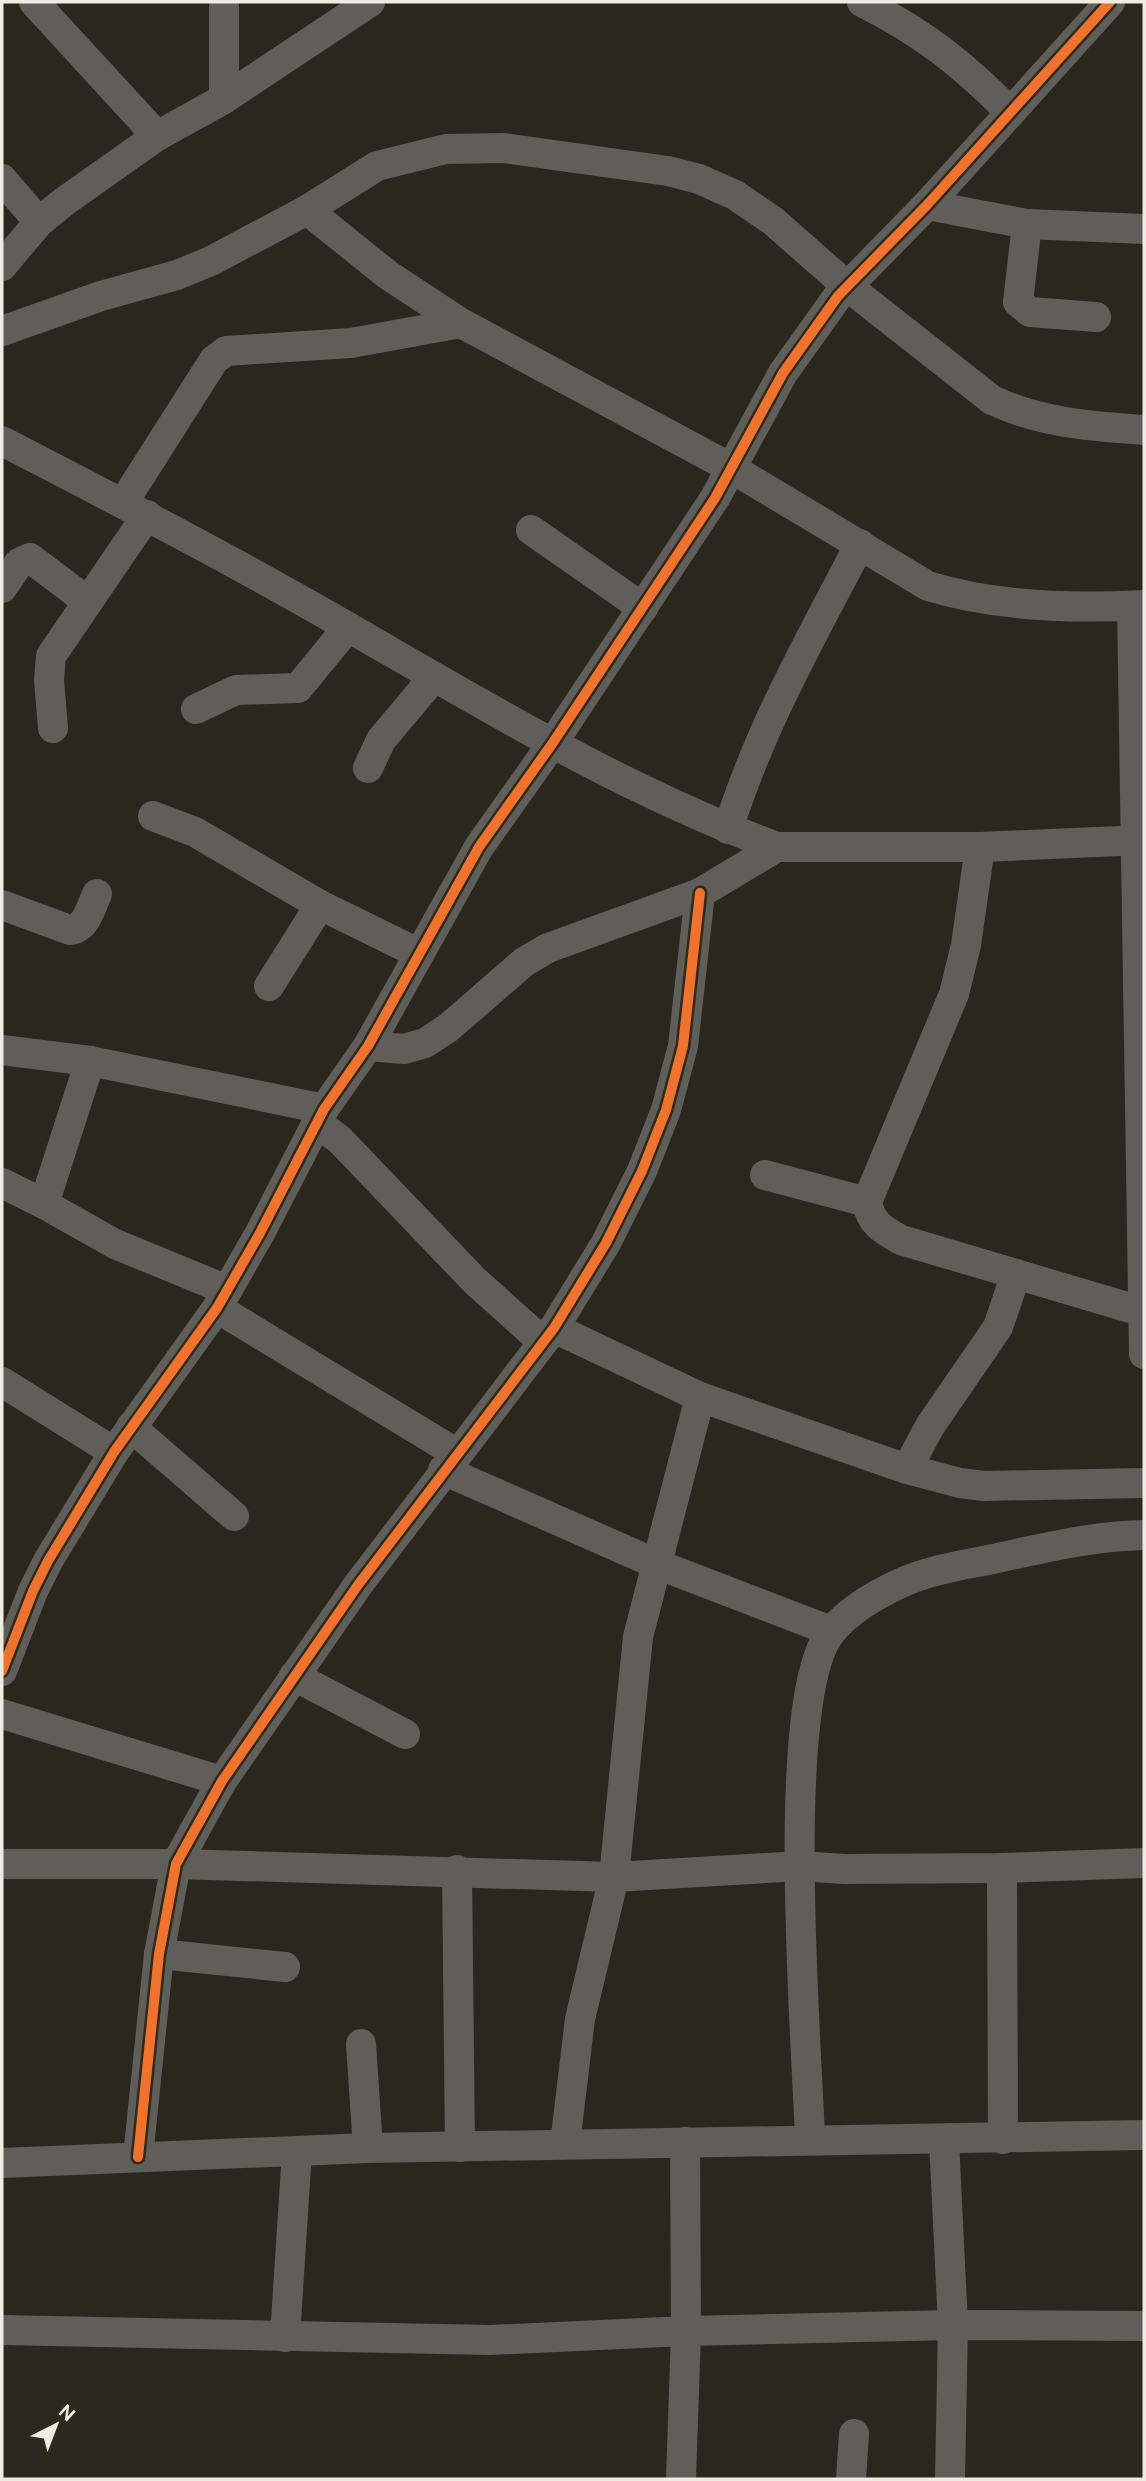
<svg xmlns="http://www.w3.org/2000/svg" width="1146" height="2481" font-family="'DM Sans',sans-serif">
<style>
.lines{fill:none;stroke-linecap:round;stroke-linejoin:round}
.minor{stroke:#5f5e5a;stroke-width:30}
.cycleway-casing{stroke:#2f2a19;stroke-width:15}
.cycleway{stroke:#ef722f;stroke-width:10}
</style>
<rect width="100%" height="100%" fill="#2a271e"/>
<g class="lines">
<!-- minor -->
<g class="minor">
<polyline points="34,2 157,136"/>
<polyline points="224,2 224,99"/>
<path d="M 862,2 C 922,32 963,64 1010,112"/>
<polyline points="2,179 39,222"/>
<polyline points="927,205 1027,224 1144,229"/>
<path d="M 307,210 L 388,275 L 461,323 L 731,468 L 928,586 C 996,607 1073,609 1144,605"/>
<polyline points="1027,224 1018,302 1030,312 1096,317"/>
<polyline points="2,266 39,222 65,201 157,136 224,99 370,2"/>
<path d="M 2,331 L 101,296 L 177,275 L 211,261 L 307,210 L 377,166 L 446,149 L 504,148 L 668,171 L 699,179 L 735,195 L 773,221 L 847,286 L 992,400 C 1041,423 1090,426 1144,430"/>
<path d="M 2,441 C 118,501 234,561 348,627 C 487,707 625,791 777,847"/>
<polyline points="123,503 214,360 226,351 351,343 461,323"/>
<polyline points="531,530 643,608"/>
<polyline points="2,588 19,563 30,558 87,601"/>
<polyline points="1132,606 1144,1354"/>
<polyline points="196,709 236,690 298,688 348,627"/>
<polyline points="53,728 49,680 51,656 147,515"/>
<polyline points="368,768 381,740 433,678"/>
<polyline points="153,816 195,832 320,905 418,953"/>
<path d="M 728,829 C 761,725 810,640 860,544"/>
<path d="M 980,847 L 966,945 L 954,994 L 867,1202 C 871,1224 883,1230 901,1240 L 1144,1312"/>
<path d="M 2,905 L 70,930 C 86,929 91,907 97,894"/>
<polyline points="269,986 320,905"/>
<polyline points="368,1046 404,1049 425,1043 448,1028 524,962 548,948 700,893 777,847 980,847 1144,840"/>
<polyline points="2,1050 90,1061 324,1109"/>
<polyline points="316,1122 340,1140 475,1281 543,1342"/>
<polyline points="765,1175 867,1202"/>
<polyline points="2,1183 44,1204 90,1061"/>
<polyline points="44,1204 115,1244 227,1290"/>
<polyline points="217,1308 456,1453"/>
<polyline points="554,1328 700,1397 907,1469 960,1483 984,1486 1144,1483"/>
<polyline points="2,1382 114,1452"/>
<polyline points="131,1427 234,1516"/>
<polyline points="907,1469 930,1426 998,1327 1016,1274"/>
<polyline points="443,1470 659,1565 831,1631"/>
<polyline points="2,1671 33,1591 48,1561 114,1452 217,1308 260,1233 324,1109 368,1046 479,847 552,744 715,498 783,373 838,296 927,205 1110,2"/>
<polyline points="294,1676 405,1734"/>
<polyline points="2,1714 222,1781"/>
<polyline points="2,1864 176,1864 614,1877 800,1866 844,1869 1002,1868 1144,1863"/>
<polyline points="1002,1868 1003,2139"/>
<polyline points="457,1870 460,2147"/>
<polyline points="159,1954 285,1967"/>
<polyline points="361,2044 368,2148"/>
<path d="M 810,2139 C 807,2045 778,1692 832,1631 C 849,1610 877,1594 901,1583 C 929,1570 963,1565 993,1559 C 1043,1548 1093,1536 1144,1535"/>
<polyline points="944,2141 953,2325 950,2479"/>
<polyline points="565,2144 580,2019 614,1877 638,1637 700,1397"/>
<polyline points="138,2157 159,1954 176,1864 222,1781 358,1585 554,1328 606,1243 642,1171 666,1110 683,1046 700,893"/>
<polyline points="2,2163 368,2148 1144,2135"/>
<polyline points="2,2330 490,2340 686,2331 953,2325 1144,2326"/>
<polyline points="285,2337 297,2151"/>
<polyline points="681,2479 686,2331 685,2142"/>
<polyline points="851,2479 854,2434"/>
</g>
<!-- cycleway casing -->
<g class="cycleway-casing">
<g id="cycleway">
<polyline points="2,1671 33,1591 48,1561 114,1452 217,1308 260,1233 324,1109 368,1046 479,847 552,744 715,498 783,373 838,296 927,205 1110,2"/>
<polyline points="138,2157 159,1954 176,1864 222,1781 358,1585 554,1328 606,1243 642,1171 666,1110 683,1046 700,893"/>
</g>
</g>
<!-- cycleway -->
<use href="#cycleway" class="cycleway"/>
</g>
<!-- border -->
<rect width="1146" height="2481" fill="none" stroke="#eeebe0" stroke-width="7"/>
<!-- north arrow -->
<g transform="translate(56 2425) rotate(42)" stroke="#2f2a19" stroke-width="5" paint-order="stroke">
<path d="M0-5L12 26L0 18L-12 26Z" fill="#eeebe0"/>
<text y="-10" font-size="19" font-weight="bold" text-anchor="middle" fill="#eeebe0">N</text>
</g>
</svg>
